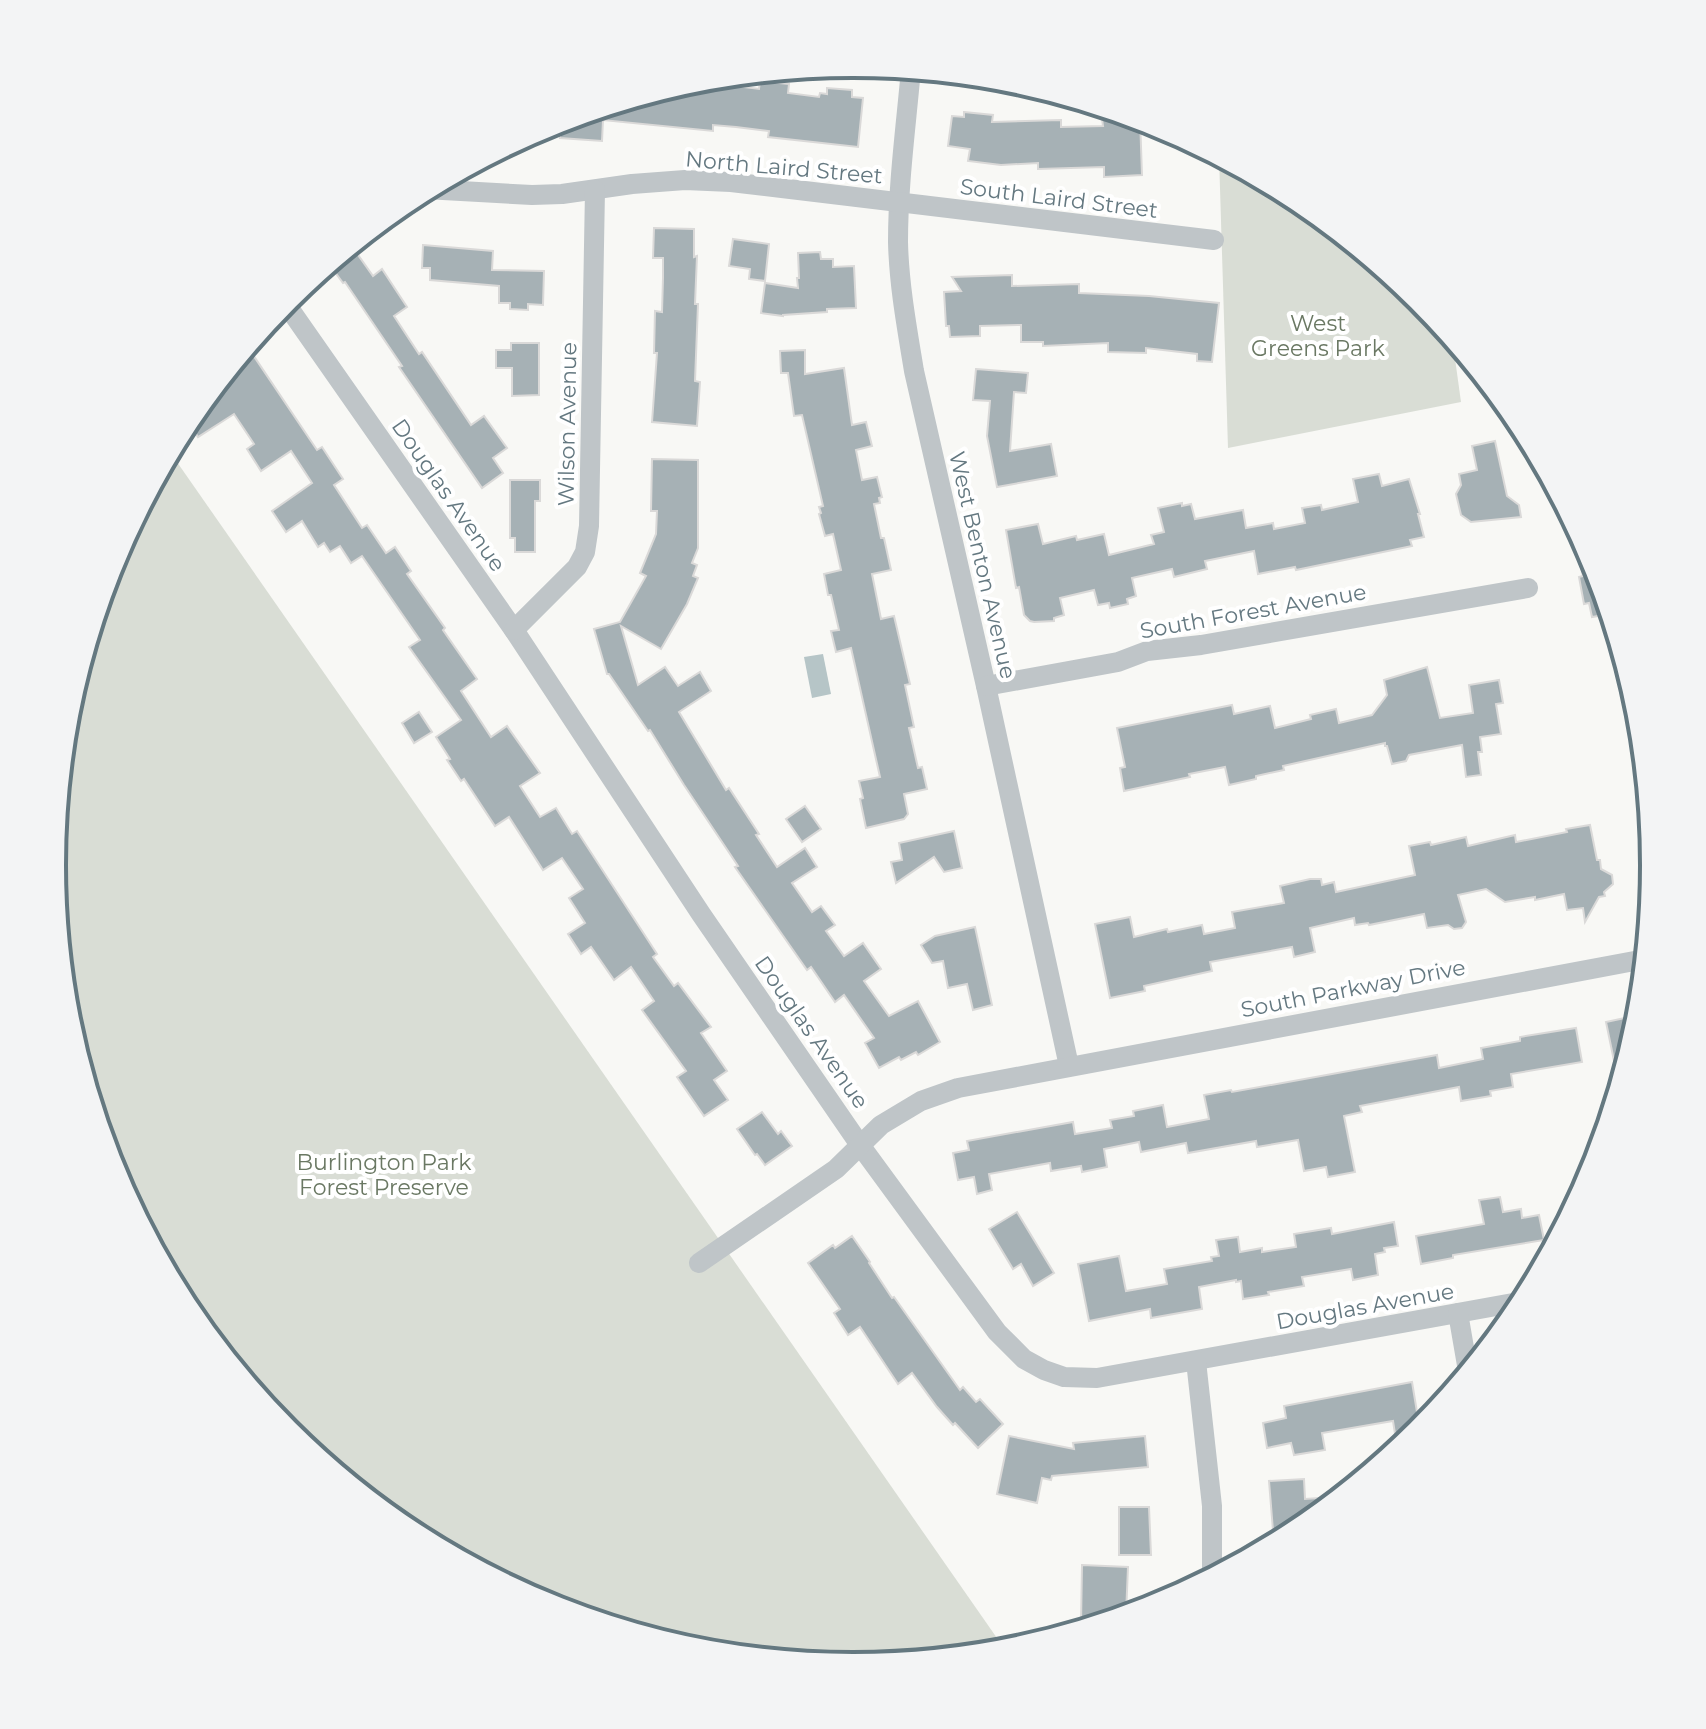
<svg xmlns="http://www.w3.org/2000/svg" width="1706" height="1729" font-family="Montserrat,sans-serif">
<style>
.green{fill:#d9ddd5}
.water{fill:#b6c5c7}
.building{fill:#a6b1b5;stroke:#dad9d8;stroke-width:2}
.lines{fill:none;stroke-linecap:round;stroke-linejoin:round}
.minor{stroke:#bfc5c8;stroke-width:20}
.labels{text-anchor:middle;stroke-width:8;stroke-linejoin:round;paint-order:stroke}
.street-label{font-size:22px;fill:#647880;stroke:#fff}
.park-label{font-size:22px;fill:#6a7863;stroke:#fff}
.rim{fill:none;stroke:#647880;stroke-width:4}
</style>
<rect width="100%" height="100%" fill="#f8f8f5"/>
<!-- green -->
<g class="green">
<polygon points="1219,156 1298,199 1420,298 1452,337 1461,402 1228,448"/>
<polygon points="170,452 1006,1651 853,1665 696,1650 546,1604 408,1530 286,1431 187,1309 113,1171 67,1020 52,864 67,708 113,558"/>
</g>
<!-- water -->
<polygon class="water" points="823,654 831,694 812,698 804,657"/>
<!-- building -->
<g class="building">
<polygon points="697,79 729,81 729,85 759,89 760,81 789,84 788,93 819,97 820,93 827,94 827,88 852,90 852,97 863,98 858,147 768,137 769,131 736,127 713,125 713,131 603,120 602,141 560,138 561,120"/>
<polygon points="964,112 993,115 992,122 1061,120 1061,127 1103,126 1102,119 1140,118 1142,175 1104,177 1104,167 1038,169 1038,163 1001,165 968,161 970,149 948,146 952,116 964,117"/>
<polygon points="654,228 694,229 694,257 697,256 695,304 698,304 695,381 700,382 697,426 652,422 657,353 654,353 655,311 662,312 663,278 663,258 653,258"/>
<polygon points="733,239 769,244 765,281 749,279 750,269 729,266"/>
<polygon points="351,245 373,276 382,269 407,307 394,316 419,354 422,352 471,425 484,416 507,448 493,458 503,473 482,488 399,367 402,366 345,282 343,283 329,264"/>
<polygon points="423,245 493,251 492,270 544,271 543,305 528,304 528,310 510,309 510,303 499,303 499,286 430,280 430,268 422,268"/>
<polygon points="820,252 821,259 833,259 833,267 854,266 856,308 827,309 827,312 783,315 783,316 761,313 765,283 798,288 797,278 799,278 798,253"/>
<polygon points="1012,275 1012,286 1079,284 1079,293 1149,296 1219,303 1212,362 1197,361 1197,354 1146,348 1146,353 1108,352 1108,343 1043,346 1043,342 1021,342 1021,325 980,326 980,336 950,337 949,326 946,326 944,292 961,291 952,277"/>
<polygon points="511,343 539,343 539,395 512,396 512,368 496,368 496,350 511,350"/>
<polygon points="247,346 317,450 322,447 343,479 334,485 362,528 367,525 386,553 395,547 411,571 407,574 445,628 443,630 477,679 461,691 491,737 507,726 540,773 520,786 540,817 556,808 572,834 577,831 657,954 653,957 674,986 678,983 711,1027 701,1033 727,1071 714,1080 728,1100 704,1116 677,1077 686,1071 642,1010 654,1001 631,967 614,980 591,947 581,954 568,934 585,923 569,898 583,889 562,858 543,870 509,817 495,826 464,779 461,781 447,760 450,759 436,737 461,720 409,647 420,640 362,556 351,563 340,546 330,552 324,543 318,547 302,521 286,532 272,511 312,483 291,451 261,471 247,449 254,444 234,414 198,437 187,420 208,404 205,398"/>
<polygon points="805,350 805,374 844,368 852,425 866,422 872,446 856,450 862,480 877,477 882,497 879,498 880,503 874,504 881,538 884,538 891,570 872,574 881,619 894,616 910,684 905,685 914,727 909,728 918,768 922,767 927,789 904,794 908,814 904,819 866,828 860,799 863,798 859,781 880,777 851,648 836,652 831,631 839,630 831,595 828,595 824,574 841,570 833,534 825,536 819,514 821,513 819,507 823,506 802,415 794,416 788,373 781,373 780,351"/>
<polygon points="976,369 1028,373 1026,393 1014,392 1010,451 1051,444 1057,476 997,487 987,436 990,401 973,400"/>
<polygon points="1495,441 1507,496 1519,505 1521,517 1471,522 1461,515 1456,494 1461,485 1459,474 1477,470 1472,446"/>
<polygon points="652,459 698,460 698,548 692,563 697,565 693,576 698,578 687,604 661,649 621,626 638,685 665,667 678,686 700,672 711,691 679,712 726,790 729,788 759,834 756,835 777,867 805,848 817,867 792,883 812,912 821,906 835,925 826,931 844,956 863,943 881,969 864,981 889,1016 918,1001 940,1042 918,1055 916,1052 901,1060 899,1057 879,1068 865,1043 874,1038 844,995 835,1002 811,967 807,970 735,867 738,866 684,785 650,730 648,731 609,674 607,674 594,629 620,622 646,576 640,573 656,534 657,511 651,511"/>
<polygon points="1379,474 1382,486 1409,479 1420,514 1418,514 1424,537 1410,540 1412,546 1296,570 1295,567 1258,574 1254,551 1205,561 1207,569 1174,577 1172,569 1132,578 1136,596 1127,599 1128,604 1110,608 1109,603 1098,605 1094,590 1060,598 1064,615 1054,618 1054,621 1034,622 1030,621 1024,615 1019,587 1016,588 1006,530 1038,524 1043,544 1076,536 1077,540 1104,534 1109,555 1154,544 1151,535 1164,532 1158,508 1182,503 1182,506 1191,504 1195,519 1243,510 1246,528 1273,523 1274,529 1305,523 1302,508 1321,505 1322,510 1358,502 1353,479"/>
<polygon points="510,480 540,480 540,501 535,501 535,552 515,552 515,538 510,538"/>
<polygon points="1584,541 1593,558 1610,614 1592,617 1589,603 1584,604 1579,577 1583,576 1577,543"/>
<polygon points="1427,667 1440,718 1473,713 1469,685 1499,680 1503,703 1496,704 1501,734 1480,737 1482,752 1478,752 1481,775 1466,777 1462,745 1409,755 1406,761 1392,764 1387,746 1385,746 1385,743 1283,766 1284,770 1256,776 1256,779 1229,785 1225,767 1189,774 1190,777 1124,791 1120,768 1125,767 1117,728 1232,705 1234,714 1270,706 1275,728 1311,719 1310,715 1336,709 1339,723 1372,715 1387,695 1384,680"/>
<polygon points="419,712 432,732 414,743 402,723"/>
<polygon points="805,806 821,829 802,842 786,819"/>
<polygon points="1590,825 1597,860 1600,860 1601,869 1612,875 1613,884 1604,892 1605,896 1599,897 1585,922 1583,908 1567,910 1564,894 1535,900 1535,897 1505,902 1486,889 1458,895 1466,922 1462,928 1454,929 1448,925 1427,928 1424,914 1369,925 1368,923 1355,925 1354,918 1310,928 1315,952 1294,957 1292,947 1210,962 1212,971 1144,986 1145,991 1110,998 1095,924 1130,917 1134,937 1167,929 1168,932 1202,925 1204,934 1235,928 1232,912 1284,903 1280,886 1310,879 1321,879 1322,885 1334,882 1336,892 1415,875 1409,846 1430,842 1431,845 1466,837 1468,846 1515,835 1516,842 1567,832 1566,829"/>
<polygon points="954,831 962,868 944,872 934,857 896,883 891,862 902,860 899,843"/>
<polygon points="975,927 992,1005 973,1010 967,984 948,988 943,961 932,963 921,945 935,936"/>
<polygon points="1634,1016 1637,1027 1619,1085 1606,1022"/>
<polygon points="1576,1028 1582,1062 1511,1074 1513,1087 1490,1091 1491,1096 1461,1101 1459,1087 1360,1106 1362,1112 1344,1116 1355,1172 1328,1177 1326,1167 1304,1171 1298,1140 1257,1147 1256,1141 1188,1153 1186,1143 1141,1152 1139,1142 1104,1149 1107,1167 1082,1172 1081,1166 1051,1171 1050,1163 989,1174 992,1190 977,1194 974,1177 958,1180 953,1153 969,1150 967,1141 1073,1122 1075,1134 1112,1128 1110,1120 1134,1116 1133,1111 1163,1105 1167,1127 1209,1119 1204,1095 1231,1090 1232,1092 1437,1055 1439,1068 1483,1059 1481,1048 1520,1041 1520,1037"/>
<polygon points="762,1112 778,1134 781,1131 792,1146 765,1165 757,1154 755,1155 737,1129"/>
<polygon points="1500,1197 1503,1212 1521,1209 1522,1218 1539,1215 1544,1240 1453,1255 1453,1258 1421,1264 1416,1236 1484,1224 1479,1200"/>
<polygon points="1017,1212 1054,1273 1033,1286 1021,1264 1013,1269 989,1229"/>
<polygon points="1394,1222 1398,1246 1384,1248 1385,1252 1375,1254 1378,1275 1353,1280 1351,1269 1302,1277 1304,1286 1268,1292 1269,1295 1243,1299 1241,1281 1236,1282 1236,1280 1199,1287 1202,1309 1151,1318 1150,1309 1089,1321 1078,1264 1119,1256 1126,1291 1167,1284 1164,1269 1212,1261 1211,1257 1219,1256 1216,1240 1238,1237 1240,1252 1262,1248 1262,1252 1296,1247 1294,1234 1331,1228 1332,1234"/>
<polygon points="852,1236 870,1262 869,1263 892,1298 894,1297 960,1390 963,1387 976,1402 980,1399 1003,1424 978,1448 955,1423 953,1425 937,1407 912,1373 898,1384 860,1327 848,1335 834,1313 840,1309 808,1263 833,1245 835,1248"/>
<polygon points="1412,1382 1420,1430 1412,1437 1396,1440 1393,1421 1322,1433 1325,1450 1294,1455 1291,1443 1267,1448 1263,1423 1286,1418 1284,1406"/>
<polygon points="1009,1436 1074,1449 1073,1443 1145,1436 1148,1467 1052,1476 1051,1480 1042,1478 1037,1503 997,1494"/>
<polygon points="1304,1479 1305,1499 1319,1498 1320,1513 1306,1515 1307,1523 1298,1531 1274,1543 1269,1481"/>
<polygon points="1119,1507 1149,1507 1151,1555 1119,1555"/>
<polygon points="1082,1565 1128,1567 1126,1615 1095,1624 1081,1624"/>
</g>
<g class="lines">
<!-- minor -->
<g class="minor">
<path d="M 911,69 C 906,126 898,184 898,242 C 899,285 907,328 914,371 L 986,686 L 1069,1066"/>
<polyline points="425,189 532,195 562,194 632,184 685,180 731,182 1214,240"/>
<polyline points="284,301 514,630 701,914 860,1145 997,1332 1024,1359 1044,1370 1064,1377 1097,1378 1524,1301"/>
<polyline points="514,630 577,567 585,552 589,526 595,190"/>
<polyline points="986,686 1118,662 1147,651 1201,645 1528,588"/>
<polyline points="699,1263 836,1169 881,1125 921,1101 958,1088 1645,959"/>
<polyline points="1458,1313 1468,1371"/>
<polyline points="1196,1361 1212,1506 1212,1576"/>
</g>
</g>
<g class="labels">
<!-- street labels -->
<g class="street-label">
<text transform="translate(784 167) rotate(5)" y="8">North Laird Street</text>
<text transform="translate(1059 198) rotate(7)" y="8">South Laird Street</text>
<text transform="translate(567 424) rotate(-89)" y="8">Wilson Avenue</text>
<text transform="translate(449 495) rotate(55)" y="8">Douglas Avenue</text>
<text transform="translate(983 565) rotate(77)" y="8">West Benton Avenue</text>
<text transform="translate(1253 611) rotate(-10)" y="8">South Forest Avenue</text>
<text transform="translate(1353 988) rotate(-11)" y="8">South Parkway Drive</text>
<text transform="translate(812 1032) rotate(55)" y="8">Douglas Avenue</text>
<text transform="translate(1365 1306) rotate(-10)" y="8">Douglas Avenue</text>
</g>
<!-- park labels -->
<g class="park-label">
<text x="1318" y="331">West<tspan x="1318" dy="25">Greens Park</tspan></text>
<text x="384" y="1170">Burlington Park<tspan x="384" dy="25">Forest Preserve</tspan></text>
</g>
</g>
<!-- crop -->
<path d="M0 0H1706V1729H0ZM66 865a787 787 0 1 1 1574 0a787 787 0 1 1-1574 0Z" fill="#f3f4f5" fill-rule="evenodd"/>
<path class="rim" d="M66 865a787 787 0 1 1 1574 0a787 787 0 1 1-1574 0Z"/>
</svg>
